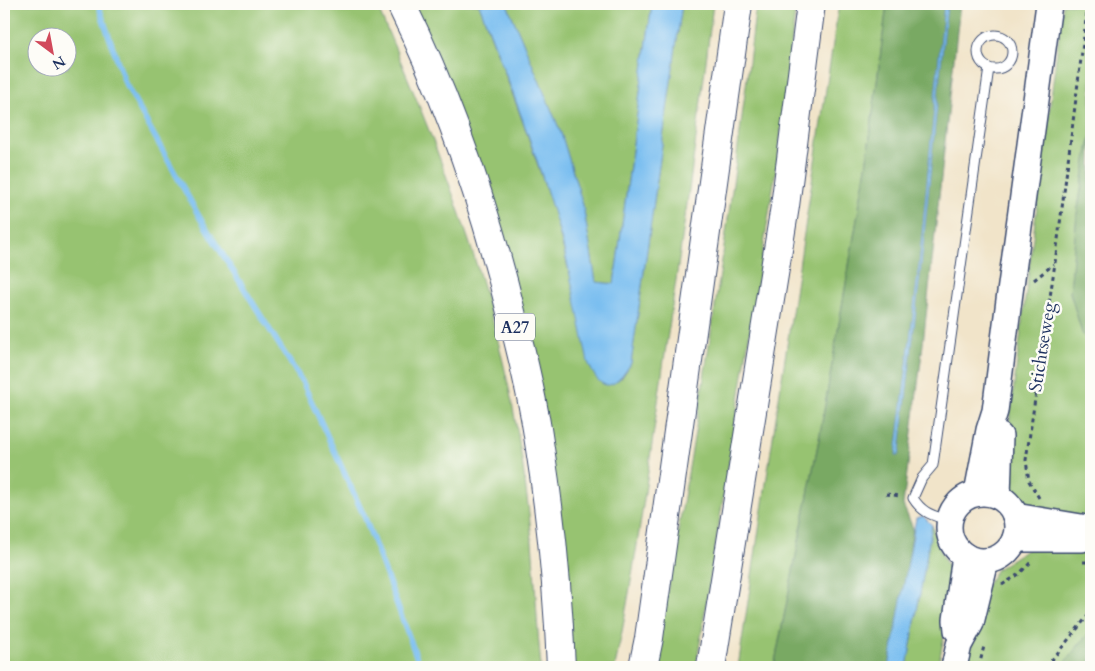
<svg xmlns="http://www.w3.org/2000/svg" width="1095" height="671" font-family="Cardo,serif">
<style>
.green{fill:#97c371;stroke:#597968;fill-rule:evenodd}
.forest{fill:#79a963;stroke:#4a6c60}
.water{fill:#79bef0;stroke:#4a76a7}
.lines{fill:none;stroke-linecap:round;stroke-linejoin:round}
.stream{stroke:#79bef0;stroke-width:5.5}
.lane-casing{stroke:#3b4a6e;stroke-width:11}
.secondary-casing{stroke:#3b4a6e;stroke-width:28}
.highway-casing{stroke:#3b4a6e;stroke-width:30}
.path{stroke:#3b4a6e;stroke-width:3;stroke-dasharray:4 4;stroke-linecap:butt}
.lane{stroke:#fff;stroke-width:9}
.secondary{stroke:#fff;stroke-width:25}
.highway{stroke:#fff;stroke-width:28}
.labels{text-anchor:middle;stroke-width:5;stroke-linejoin:round;paint-order:stroke}
.shield{fill:#fdfcf7;stroke:#5f6c8c;stroke-width:1}
.shield-label{font-size:16px;font-weight:bold;fill:#1b2f5e}
.street-label{font-size:18px;fill:#1b2f5e;stroke:#fdfcf7}
</style>
<rect width="100%" height="100%" fill="#fdfcf7"/>
<filter id="ink" filterUnits="userSpaceOnUse"><feTurbulence type="fractalNoise" baseFrequency=".02" numOctaves="2"/><feDisplacementMap in="SourceGraphic" scale="10" xChannelSelector="R" yChannelSelector="G"/><feConvolveMatrix kernelMatrix="1 2 1 2 8 2 1 2 1" color-interpolation-filters="sRGB"/></filter>
<filter id="wash" filterUnits="userSpaceOnUse"><feTurbulence type="fractalNoise" baseFrequency=".0096" numOctaves="4" result="noise"/><feDisplacementMap in="SourceGraphic" scale="20" xChannelSelector="R" yChannelSelector="G"/><feGaussianBlur stdDeviation="1.12" result="paint"/><feColorMatrix in="noise" values="0 0 0 0 0 0 0 0 0 0 0 0 0 0 0 0 0 1.4 0 .05"/><feComposite in="paint" operator="in"/></filter>
<g filter="url(#wash)">
<rect width="100%" height="100%" fill="#f1e4c9"/>
<!-- green -->
<g class="green">
<path d="M 4,4 L 376,4 C 441,152 498,299 522,460 C 526,491 531,523 533,554 C 536,592 537,629 541,667 L 4,667 ZM 38,38 L 68,38 L 68,68 L 38,68 Z"/>
<path d="M 410,4 L 479,4 L 525,128 L 554,212 L 568,268 L 621,379 L 631,363 L 682,4 L 713,4 C 699,123 682,242 664,360 C 649,463 636,566 615,667 L 567,667 L 552,461 Z"/>
<polygon points="507,4 652,4 614,284 596,282 583,205 561,133"/>
<path d="M 756,4 L 796,4 L 778,157 L 696,667 L 653,667 C 695,447 730,226 756,4 Z"/>
<polygon points="839,4 887,4 866,167 820,434 774,667 738,667"/>
<path d="M 1063,4 L 1091,4 L 1091,137 L 1089,143 L 1077,214 L 1070,292 L 1082,333 L 1091,345 L 1091,522 L 1025,511 C 1013,490 1008,480 1005,456 Z"/>
<polygon points="932,525 942,555 955,580 938,667 907,667"/>
<polygon points="1091,546 1091,630 1061,667 966,667 986,586 997,569 1028,549"/>
</g>
<!-- forest -->
<g class="forest">
<polygon points="887,4 960,4 923,344 903,505 913,528 906,579 889,667 774,667 820,434 866,167"/>
<polygon points="1091,137 1091,345 1082,333 1070,292 1077,214 1089,143"/>
<polygon points="1091,630 1091,667 1061,667"/>
</g>
<!-- water -->
<g class="water">
<path d="M 479,4 L 507,4 L 561,133 L 583,205 L 596,282 L 614,284 L 652,4 L 682,4 L 631,363 C 615,390 601,395 588,362 C 577,312 569,260 553,211 C 532,141 505,72 479,4 Z"/>
<polygon points="944,4 947,4 921,266 900,450 899,455 896,455 919,265"/>
<polygon points="923,516 932,525 907,667 889,667 916,518"/>
</g>
<g class="lines">
<!-- stream -->
<polyline class="stream" points="98,4 125,83 200,218 303,383 365,518 418,661 418,667"/>
</g>
</g>
<g filter="url(#ink)">
<g class="lines">
<!-- lane casing -->
<g class="lane-casing">
<g id="lane">
<circle cx="995" cy="52" r="17"/>
<path d="M 949,521 C 933,515 923,514 913,498 L 922,478 L 933,465 L 989,68"/>
</g>
</g>
<!-- secondary casing -->
<g class="secondary-casing">
<g id="secondary">
<polyline points="977,493 989,430 995,411 1009,300 1049,4"/>
<circle cx="983" cy="527" r="34"/>
<polyline points="998,496 1000,436"/>
<polyline points="1015,516 1081,527 1091,533"/>
<polyline points="1015,539 1082,539"/>
<polyline points="957,630 956,620 965,556"/>
<polyline points="954,667 959,645 971,623 986,561"/>
</g>
</g>
<!-- highway casing -->
<g class="highway-casing">
<g id="highway">
<path d="M 401,4 C 450,103 486,209 512,316 C 523,358 533,400 539,442 C 551,516 558,592 561,667"/>
<polyline points="643,667 649,638 738,4"/>
<polyline points="711,667 785,206 811,4"/>
</g>
</g>
<!-- path -->
<g class="path">
<polyline points="1034,280 1054,264"/>
<polyline points="886,494 900,496"/>
<polyline points="1039,498 1029,481 1026,460 1055,263 1088,4"/>
<polyline points="1083,562 1091,562"/>
<polyline points="1002,585 1019,574 1032,561"/>
<polyline points="979,667 984,646"/>
<polyline points="1046,667 1091,612"/>
</g>
<!-- lane -->
<use href="#lane" class="lane"/>
<!-- secondary -->
<use href="#secondary" class="secondary"/>
<!-- highway -->
<use href="#highway" class="highway"/>
</g>
</g>
<g class="labels">
<!-- shield labels -->
<rect class="shield" x="495" y="313.5" width="40" height="27" rx="4"/>
<g class="shield-label">
<text x="515" y="333">A27</text>
</g>
<!-- street labels -->
<g class="street-label">
<text transform="translate(1042 347) rotate(-81)" y="6">Stichtseweg</text>
</g>
</g>
<!-- margin -->
<rect width="1095" height="671" fill="none" stroke="#fdfcf7" stroke-width="20"/>
<!-- north arrow -->
<g transform="translate(52 52) rotate(148)"><circle r="24" fill="#fdfcf7" stroke="#a3aaba"/>
<path d="M0-4L9 19L0 12L-9 19Z" fill="#d1495b"/>
<text y="-8" font-size="14" font-weight="bold" text-anchor="middle" fill="#1b2f5e">N</text>
</g>
</svg>
